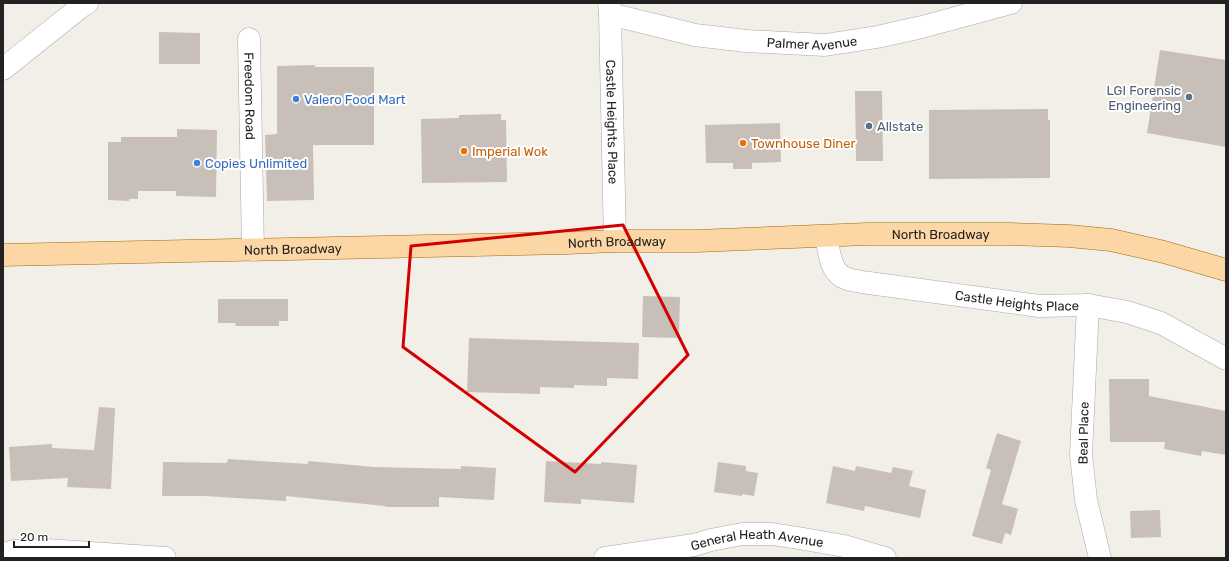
<svg xmlns="http://www.w3.org/2000/svg" width="1229" height="561" font-family="Rubik,sans-serif">
<style>
.building{fill:#c7bfb8}
.lines{fill:none;stroke-linecap:round;stroke-linejoin:round}
.minor-casing{stroke:#a9a9a9;stroke-width:23}
.major-casing{stroke:#a06b00;stroke-width:23}
.minor{stroke:#fff;stroke-width:22}
.major{stroke:#fcd6a4;stroke-width:22}
.marked{fill:none;stroke:#d40000;stroke-width:3;stroke-linejoin:round}
.service-dot{fill:#5c6f8a;stroke:#fff;stroke-width:1.5}
.shop-dot{fill:#3f7fe0;stroke:#fff;stroke-width:1.5}
.food-dot{fill:#e8710a;stroke:#fff;stroke-width:1.5}
.labels{text-anchor:middle;stroke-width:4;stroke-linejoin:round;paint-order:stroke}
.street-label{font-size:13px;fill:#222;stroke:#fff}
.service-label{font-size:13px;fill:#4e5e75;stroke:#fff;text-anchor:end}
.shop-label{font-size:13px;fill:#366cbe;stroke:#fff;text-anchor:start}
.food-label{font-size:13px;fill:#c56008;stroke:#fff;text-anchor:start}
</style>
<rect width="100%" height="100%" fill="#f2efe9"/>
<!-- building -->
<g class="building">
<polygon points="159,32 200,33 200,64 159,64"/>
<polygon points="1160,50 1226,60 1226,147 1147,133"/>
<polygon points="315,65 315,67 374,67 374,145 313,145 314,200 267,201 265,135 277,134 277,66"/>
<polygon points="855,91 882,91 883,161 856,161"/>
<polygon points="1048,109 1048,120 1050,120 1050,178 929,179 929,110"/>
<polygon points="501,114 501,120 506,120 507,182 422,183 421,119 459,118 459,115"/>
<polygon points="780,123 781,162 752,163 752,169 733,169 733,163 706,163 705,125"/>
<polygon points="177,129 217,130 216,197 176,196 176,191 138,191 138,199 129,199 129,201 108,200 108,142 121,142 121,137 177,137"/>
<polygon points="643,296 680,297 679,338 642,337"/>
<polygon points="218,299 288,299 288,321 279,321 279,326 236,326 235,323 218,323"/>
<polygon points="469,338 639,343 638,379 607,378 607,386 574,385 574,388 540,387 540,394 467,392"/>
<polygon points="1109,379 1149,379 1149,396 1226,411 1226,455 1202,451 1201,456 1164,449 1165,442 1110,442"/>
<polygon points="99,407 115,408 111,489 67,487 68,478 11,481 9,447 52,444 52,448 94,450"/>
<polygon points="997,433 1021,441 1002,504 1018,509 1011,535 1005,533 1002,544 972,536 991,470 986,468"/>
<polygon points="228,459 308,464 308,461 374,467 461,469 461,466 496,468 494,500 439,497 439,507 385,507 385,506 286,496 286,501 206,496 162,496 163,462 227,463"/>
<polygon points="546,461 601,464 601,462 637,465 634,503 581,499 581,504 544,502"/>
<polygon points="718,462 746,466 746,471 758,473 754,496 742,494 742,496 714,492"/>
<polygon points="833,466 855,471 856,466 891,473 893,467 913,471 909,486 926,490 920,518 865,506 864,511 826,503"/>
<polygon points="1160,510 1161,537 1131,538 1130,511"/>
</g>
<g class="lines">
<!-- minor casing -->
<g class="minor-casing">
<g id="minor">
<path id="s1" d="M 609,3 L 610,14 L 615,241"/>
<path id="s2" d="M 610,14 L 695,35 L 746,41 L 825,45 L 877,37 L 922,27 L 1011,3"/>
<path id="s3" d="M 249,39 L 253,250"/>
<polyline points="3,69 82,6 87,3"/>
<path id="s4" d="M 826,237 C 830,253 829,272 847,279 C 854,281 862,282 869,283 L 1039,306 L 1088,305 L 1127,312 L 1161,323 L 1226,359"/>
<polyline points="1088,305 1081,455 1086,500 1100,558"/>
<polyline points="3,554 15,551 46,550 165,558"/>
<path id="s5" d="M 605,558 L 694,545 L 711,540 L 742,534 L 772,534 L 798,538 L 844,546 L 885,558"/>
</g>
</g>
<!-- major casing -->
<g class="major-casing">
<g id="major">
<path id="s6" d="M 3,255 L 567,243 L 615,241 L 697,241 L 867,234 L 1009,234 L 1069,236 L 1111,240 L 1164,252 L 1226,270"/>
</g>
</g>
<!-- minor -->
<use href="#minor" class="minor"/>
<!-- major -->
<use href="#major" class="major"/>
</g>
<!-- marked area -->
<path class="marked" d="M 623,225 L 688,355 L 575,472 L 403,347 L 411,246 Z"/>
<!-- markers -->
<g class="service-dot">
<circle cx="1189" cy="97" r="4"/>
<circle cx="869" cy="126" r="4"/>
</g>
<g class="shop-dot">
<circle cx="296" cy="99" r="4"/>
<circle cx="197" cy="163" r="4"/>
</g>
<g class="food-dot">
<circle cx="743" cy="143" r="4"/>
<circle cx="464" cy="151" r="4"/>
</g>
<g class="labels">
<!-- street labels -->
<g class="street-label">
<text dy="5" stroke="none"><textPath href="#s2" startOffset="205">Palmer Avenue</textPath></text>
<text dy="5" stroke="none"><textPath href="#s3" startOffset="57">Freedom Road</textPath></text>
<text dy="5" stroke="none"><textPath href="#s1" startOffset="119">Castle Heights Place</textPath></text>
<text dy="5" stroke="none"><textPath href="#s6" startOffset="938">North Broadway</textPath></text>
<text dy="5" stroke="none"><textPath href="#s6" startOffset="614">North Broadway</textPath></text>
<text dy="5" stroke="none"><textPath href="#s6" startOffset="290">North Broadway</textPath></text>
<text dy="5" stroke="none"><textPath href="#s4" startOffset="221">Castle Heights Place</textPath></text>
<text transform="translate(1083 433) rotate(-89)" y="5">Beal Place</text>
<text dy="5" stroke="none"><textPath href="#s5" startOffset="154">General Heath Avenue</textPath></text>
</g>
<!-- service labels -->
<g class="service-label">
<text x="1181" y="95">LGI Forensic<tspan x="1181" dy="15">Engineering</tspan></text>
<text x="877" y="131" text-anchor="start">Allstate</text>
</g>
<!-- shop labels -->
<g class="shop-label">
<text x="304" y="104">Valero Food Mart</text>
<text x="205" y="168">Copies Unlimited</text>
</g>
<!-- food labels -->
<g class="food-label">
<text x="751" y="148">Townhouse Diner</text>
<text x="472" y="156">Imperial Wok</text>
</g>
</g>
<!-- border -->
<rect width="1229" height="561" fill="none" stroke="#222222" stroke-width="8"/>
<!-- scale -->
<path d="M14 541v6h75v-6" fill="none" stroke="#222222" stroke-width="2"/>
<text x="20" y="541" font-size="12" fill="#222222" stroke="#ffffff" stroke-width="3" paint-order="stroke">20 m</text>
</svg>
